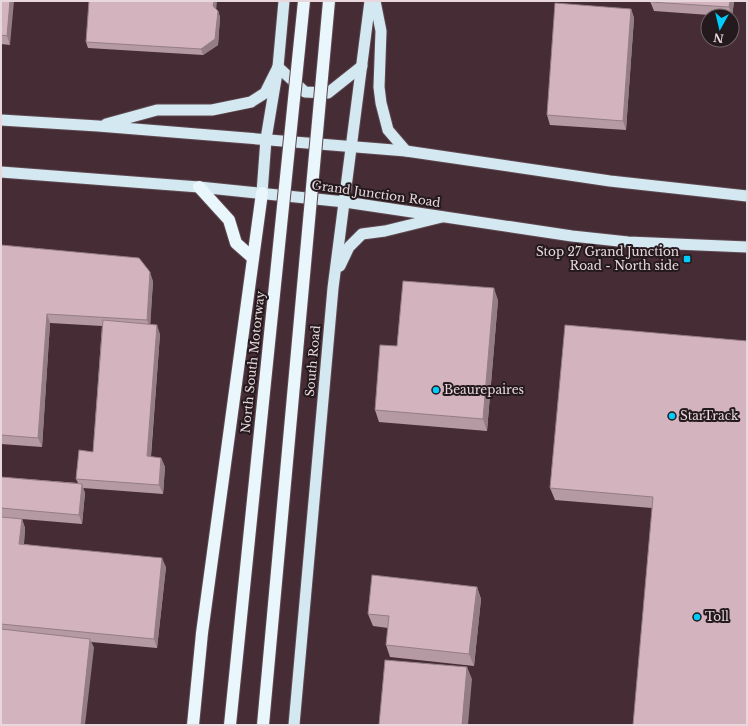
<svg xmlns="http://www.w3.org/2000/svg" width="748" height="726" font-family="'Libre Baskerville',serif">
<style>
.lines{fill:none;stroke-linecap:round;stroke-linejoin:round}
.trunk-casing{stroke:#5f4850;stroke-width:13}
.motorway-casing{stroke:#5f4850;stroke-width:14}
.trunk{stroke:#d3e8f0;stroke-width:11}
.motorway{stroke:#e9f6fb;stroke-width:12}
.motorway-bridge-casing{stroke:#5f4850;stroke-width:14;stroke-linecap:butt}
.motorway-bridge{stroke:#e9f6fb;stroke-width:12}
.wall{fill:#b59aa3}
.shaded-wall{fill:#947d85}
.building{fill:#d3b3be;stroke:#947d85}
.poi-dot{fill:#00cbf9;stroke:#24191d;stroke-width:1.5}
.labels{text-anchor:middle;stroke-width:4;stroke-linejoin:round;paint-order:stroke}
.street-label{font-size:12px;fill:#e8d8dd;stroke:#24191d}
.poi-label{font-size:12px;fill:#e8d8dd;stroke:#24191d;text-anchor:start}
</style>
<rect width="100%" height="100%" fill="#452c35"/>
<g class="lines">
<!-- trunk casing -->
<g class="trunk-casing">
<g id="trunk">
<polyline points="375,1 381,31 379,87 381,103 388,130 406,151"/>
<polyline points="278,67 305,92 328,93 362,66"/>
<polyline points="1,120 98,126 406,151 610,181 747,196"/>
<polyline points="106,124 157,110 212,110 251,102 265,93 278,67"/>
<polyline points="1,172 199,187 345,202 572,236 628,242 747,247"/>
<polyline points="262,193 266,139 278,67 284,1"/>
<polyline points="340,266 349,247 362,234 385,231 442,217"/>
<polyline points="294,725 333,288 370,1"/>
</g>
</g>
<!-- motorway casing -->
<g class="motorway-casing">
<g id="motorway">
<polyline points="199,187 229,220 236,243 253,258"/>
<polyline points="193,725 202,633 262,193"/>
</g>
</g>
<!-- trunk -->
<use href="#trunk" class="trunk"/>
<!-- motorway -->
<use href="#motorway" class="motorway"/>
<!-- motorway-bridge casing -->
<g class="motorway-bridge-casing">
<g id="motorway-bridge">
<polyline points="230,725 304,1"/>
<polyline points="263,725 329,1"/>
</g>
</g>
<!-- motorway-bridge -->
<use href="#motorway-bridge" class="motorway-bridge"/>
</g>
<!-- wall -->
<g class="wall">
<polygon points="1,1 10,45 1,44"/>
<polygon points="650,1 734,1 732,17 732,16 723,16 654,11"/>
<polygon points="216,9 218,11 220,17 218,45 203,55 88,48 86,42"/>
<polygon points="631,9 634,18 626,130 550,125 547,115"/>
<polygon points="1,245 153,281 150,324 160,334 151,457 161,458 165,467 163,494 83,488 85,493 82,524 22,519 25,528 24,544 166,567 157,648 91,642 94,648 1,725 1,477 78,483 76,479 93,452 102,326 50,323 42,447 1,444"/>
<polygon points="498,300 487,431 379,422 375,410 397,346"/>
<polygon points="747,341 652,508 555,500 550,488"/>
<polygon points="477,587 481,599 474,666 390,657 386,645 388,628 373,626 368,614"/>
</g>
<!-- shaded-wall -->
<g class="shaded-wall">
<polygon points="10,1 14,1 10,45 7,36"/>
<polygon points="214,1 217,1 216,12 213,6"/>
<polygon points="730,1 734,1 732,17 729,7"/>
<polygon points="631,9 634,18 626,130 623,121"/>
<polygon points="218,11 220,17 218,45 203,55 201,49"/>
<polygon points="150,272 153,281 150,330 147,320"/>
<polygon points="494,288 498,300 487,431 483,419"/>
<polygon points="47,314 50,323 42,447 38,438"/>
<polygon points="157,325 160,334 150,466 147,456"/>
<polygon points="161,458 165,467 163,494 159,485"/>
<polygon points="82,484 85,493 82,524 79,515"/>
<polygon points="22,519 25,528 23,553 19,544"/>
<polygon points="162,558 166,567 157,648 154,639"/>
<polygon points="477,587 481,599 474,666 469,654"/>
<polygon points="90,639 94,648 85,725 81,725"/>
<polygon points="467,667 472,679 468,725 462,725"/>
</g>
<!-- building -->
<g class="building">
<polygon points="1,1 10,1 7,36 1,35"/>
<polygon points="89,1 214,1 213,6 218,11 215,39 201,49 86,42"/>
<polygon points="650,1 730,1 729,7 650,2"/>
<polygon points="555,3 631,9 623,121 547,115"/>
<polygon points="1,245 139,258 150,272 147,320 47,314 38,438 1,435"/>
<polygon points="403,281 494,288 483,419 375,410 380,345 397,346"/>
<polygon points="103,320 157,325 147,456 161,458 159,485 76,479 79,450 93,452"/>
<polygon points="565,325 747,341 747,725 633,725 653,497 550,488"/>
<polygon points="1,477 82,484 79,515 1,508"/>
<polygon points="1,517 22,519 19,544 162,558 154,639 1,624"/>
<polygon points="372,575 477,587 469,654 386,645 389,616 368,614"/>
<polygon points="1,629 90,639 81,725 1,725"/>
<polygon points="385,660 467,667 462,725 379,725"/>
</g>
<!-- markers -->
<g class="poi-dot">
<rect x="683" y="255" width="8" height="8" rx="2"/>
<circle cx="436" cy="390" r="4"/>
<circle cx="672" cy="416" r="4"/>
<circle cx="697" cy="617" r="4"/>
</g>
<g class="labels">
<!-- street labels -->
<g class="street-label">
<text transform="translate(376 194) rotate(8)" y="4">Grand Junction Road</text>
<text transform="translate(313 361) rotate(-85)" y="4">South Road</text>
<text transform="translate(253 362) rotate(-84)" y="4">North South Motorway</text>
</g>
<!-- poi labels -->
<g class="poi-label">
<text x="679" y="256" text-anchor="end">Stop 27 Grand Junction<tspan x="679" dy="14">Road - North side</tspan></text>
<text x="444" y="394">Beaurepaires</text>
<text x="680" y="420">StarTrack</text>
<text x="705" y="621">Toll</text>
</g>
</g>
<!-- border -->
<rect width="748" height="726" fill="none" stroke="#e8d8dd" stroke-width="4"/>
<!-- north arrow -->
<g transform="translate(720 28) rotate(188)"><circle r="19" fill="#24191d" stroke="#72656a"/>
<path d="M0-3L7 15L0 10L-7 15Z" fill="#00cbf9"/>
<text y="-6" font-size="11" font-weight="bold" text-anchor="middle" fill="#e8d8dd">N</text>
</g>
</svg>
